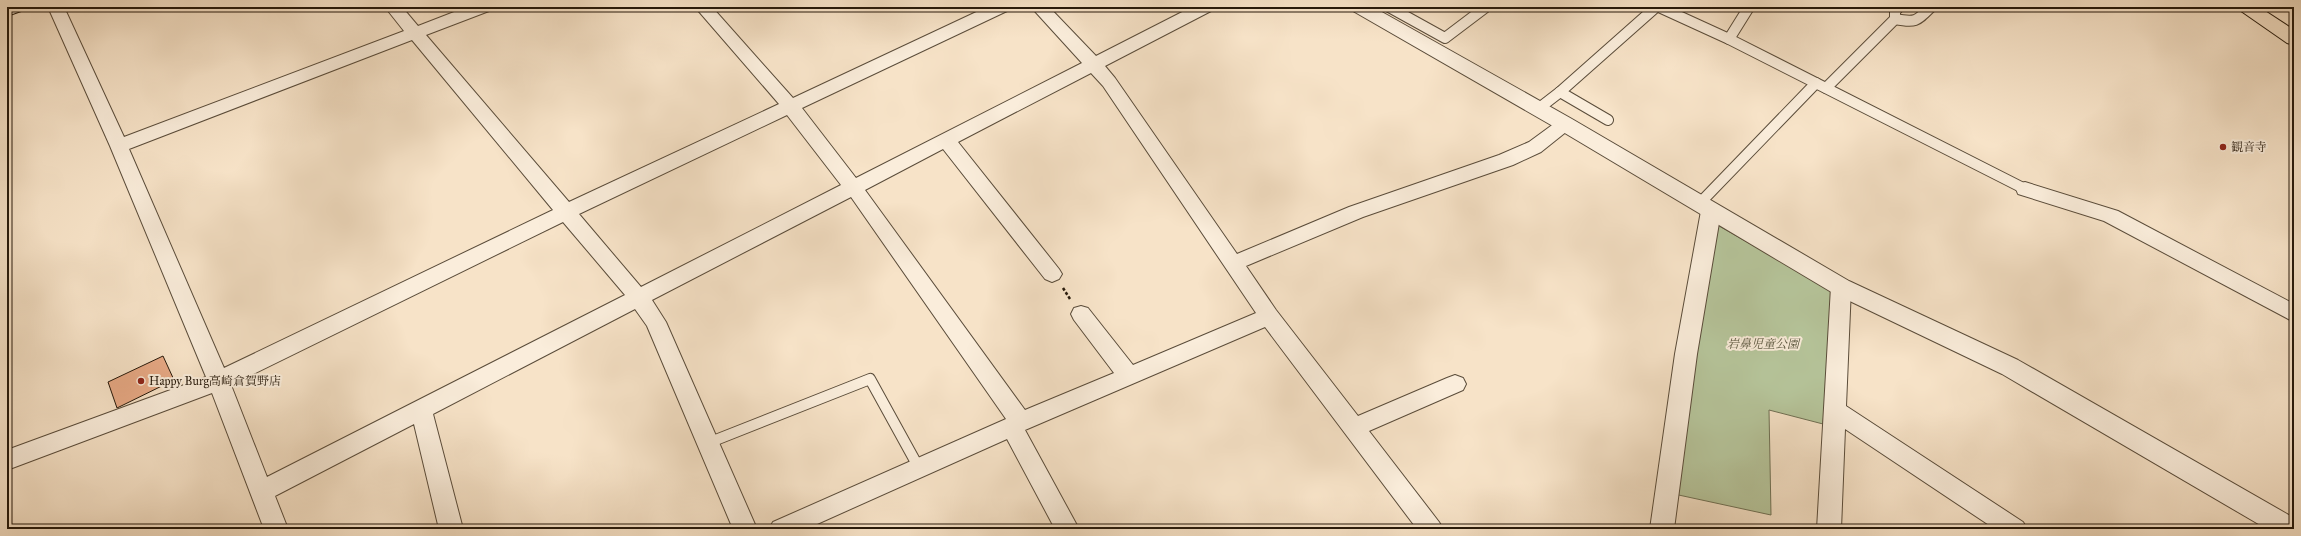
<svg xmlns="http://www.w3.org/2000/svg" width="2301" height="536" font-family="'IM FELL Great Primer','Noto Serif JP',serif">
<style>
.green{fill:#b6c59b;stroke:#6e6f53}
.building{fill:#e8aa86;stroke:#26190b}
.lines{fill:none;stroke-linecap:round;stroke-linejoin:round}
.service-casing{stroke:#5a4c3a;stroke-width:12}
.minor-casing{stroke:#5a4c3a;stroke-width:2}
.tertiary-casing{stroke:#5a4c3a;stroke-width:2}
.secondary-casing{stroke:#26190b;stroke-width:2}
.primary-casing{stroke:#26190b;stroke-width:2}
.path{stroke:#26190b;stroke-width:2.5;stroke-dasharray:3 2;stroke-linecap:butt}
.service{stroke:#faeddb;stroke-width:10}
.minor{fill:#faeddb;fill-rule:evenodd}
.tertiary{fill:#faeddb;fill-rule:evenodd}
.secondary{fill:#faeddb;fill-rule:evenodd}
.primary{fill:#f7e3c8;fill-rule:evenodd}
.poi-dot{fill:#8f2418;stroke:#faeddb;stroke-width:1.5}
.labels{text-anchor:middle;stroke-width:4;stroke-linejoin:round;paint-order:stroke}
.poi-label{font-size:12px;fill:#26190b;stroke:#faeddb;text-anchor:start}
.park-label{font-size:12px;font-style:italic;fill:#58553d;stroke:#faeddb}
</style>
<rect width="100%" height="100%" fill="#f7e3c8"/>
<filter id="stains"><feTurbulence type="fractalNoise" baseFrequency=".005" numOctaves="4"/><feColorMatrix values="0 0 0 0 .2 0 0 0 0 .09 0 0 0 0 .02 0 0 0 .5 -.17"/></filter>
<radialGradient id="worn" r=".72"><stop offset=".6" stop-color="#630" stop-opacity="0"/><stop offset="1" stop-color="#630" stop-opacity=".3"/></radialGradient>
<!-- green -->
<polygon class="green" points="1719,226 1830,289 1833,293 1823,424 1769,410 1771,515 1674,494 1714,229"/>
<!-- building -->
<polygon class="building" points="163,356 174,380 117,408 108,382"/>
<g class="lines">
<!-- service casing -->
<g class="service-casing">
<g id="service">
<polyline points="1389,7 1445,38 1486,7"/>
<polyline points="1659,7 1729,39 2025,189"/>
<path d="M 1895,19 C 1916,23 1917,21 1931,7"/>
<polyline points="1729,39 1749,7"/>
<polyline points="1826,88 1895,19 1895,11 1899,7"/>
<polyline points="1538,109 1560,92"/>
<polyline points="1608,120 1560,92 1656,7"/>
<polyline points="1699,204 1816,83"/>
<polyline points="708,443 870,379 919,468"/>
</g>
</g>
<!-- minor casing -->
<g class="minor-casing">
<g id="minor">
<path d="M 48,7 L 64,7 L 124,137 L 404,31 L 385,7 L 402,7 L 418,26 L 467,7 L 491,7 L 489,11 L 426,35 L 569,202 L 779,104 L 695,7 L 712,7 L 793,98 L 987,7 L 1009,7 L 1007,11 L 802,108 L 856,178 L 1082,63 L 1031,7 L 1049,7 L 1096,56 L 1192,7 L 1213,7 L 1211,11 L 1105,66 L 1115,78 L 1237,254 L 1349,207 L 1499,155 L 1529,142 L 1559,120 L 1565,118 L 1571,120 L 1574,124 L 1571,128 L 1541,152 L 1513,165 L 1363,217 L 1246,266 L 1276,310 L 1358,416 L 1447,378 L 1455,375 L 1463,378 L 1466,384 L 1463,390 L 1369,431 L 1439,522 L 1443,529 L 1417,529 L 1265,327 L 1025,430 L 1079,529 L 1055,529 L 1007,439 L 806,529 L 769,529 L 773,522 L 1006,419 L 851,197 L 652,300 L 666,322 L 757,529 L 733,529 L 647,326 L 635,309 L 433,414 L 463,529 L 439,529 L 414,424 L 275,496 L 288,529 L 264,529 L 212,393 L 7,470 L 7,450 L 206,377 L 110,146 ZM 412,40 L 553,210 L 224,368 L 129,149 ZM 1091,73 L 1103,86 L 1256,313 L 1133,365 L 1088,308 L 1081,306 L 1074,308 L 1071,314 L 1074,320 L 1114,373 L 1025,410 L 865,190 L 943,149 L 1045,279 L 1052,282 L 1059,279 L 1062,274 L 1059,269 L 958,142 ZM 787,115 L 841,185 L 641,287 L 579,214 ZM 563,222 L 625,295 L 267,477 L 231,385 Z"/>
<polygon points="2025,182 2118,211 2294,304 2294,322 2104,221 2018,194 2016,189 2018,184"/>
<polygon points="1711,204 1718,206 1721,211 1697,354 1674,529 1650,529 1675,354 1701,211 1704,206"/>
<polygon points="1841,279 1848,281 1851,287 1846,406 2023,522 2027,529 1995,529 1845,429 1841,529 1817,529 1831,287 1834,281"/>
</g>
</g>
<!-- tertiary casing -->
<g class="tertiary-casing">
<polygon id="tertiary" points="1350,7 1373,7 1572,119 1849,281 2018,360 2294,518 2294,529 2267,529 2002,374 1833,293 1558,129 1353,11"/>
</g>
<!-- secondary casing -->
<g class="secondary-casing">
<polygon id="secondary" points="7,7 24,7 21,11 7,16"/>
</g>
<!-- primary casing -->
<g class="primary-casing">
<polygon id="primary" points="2238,7 2259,7 2294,30 2294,45 2287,43 2241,11"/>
</g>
<!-- path -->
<polyline class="path" points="1063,288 1070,299"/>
<!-- service -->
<use href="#service" class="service"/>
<!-- minor -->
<use href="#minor" class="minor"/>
<!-- tertiary -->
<use href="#tertiary" class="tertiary"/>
<!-- secondary -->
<use href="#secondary" class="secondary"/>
<!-- primary -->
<use href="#primary" class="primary"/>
</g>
<!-- markers -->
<g class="poi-dot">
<circle cx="2223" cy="147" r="4"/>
<circle cx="141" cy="381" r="4"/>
</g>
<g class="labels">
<!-- poi labels -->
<g class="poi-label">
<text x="2231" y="151">観音寺</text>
<text x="149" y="385">Happy Burg高崎倉賀野店</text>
</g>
<!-- park labels -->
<g class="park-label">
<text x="1763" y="348">岩鼻児童公園</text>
</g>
</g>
<!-- margin -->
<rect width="2301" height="536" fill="none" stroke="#f7e3c8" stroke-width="24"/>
<rect x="8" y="8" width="2285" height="520" fill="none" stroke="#26190b" stroke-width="2"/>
<rect x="12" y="12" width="2277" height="512" fill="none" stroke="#26190b"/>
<rect width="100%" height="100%" filter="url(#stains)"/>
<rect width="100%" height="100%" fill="url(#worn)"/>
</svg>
